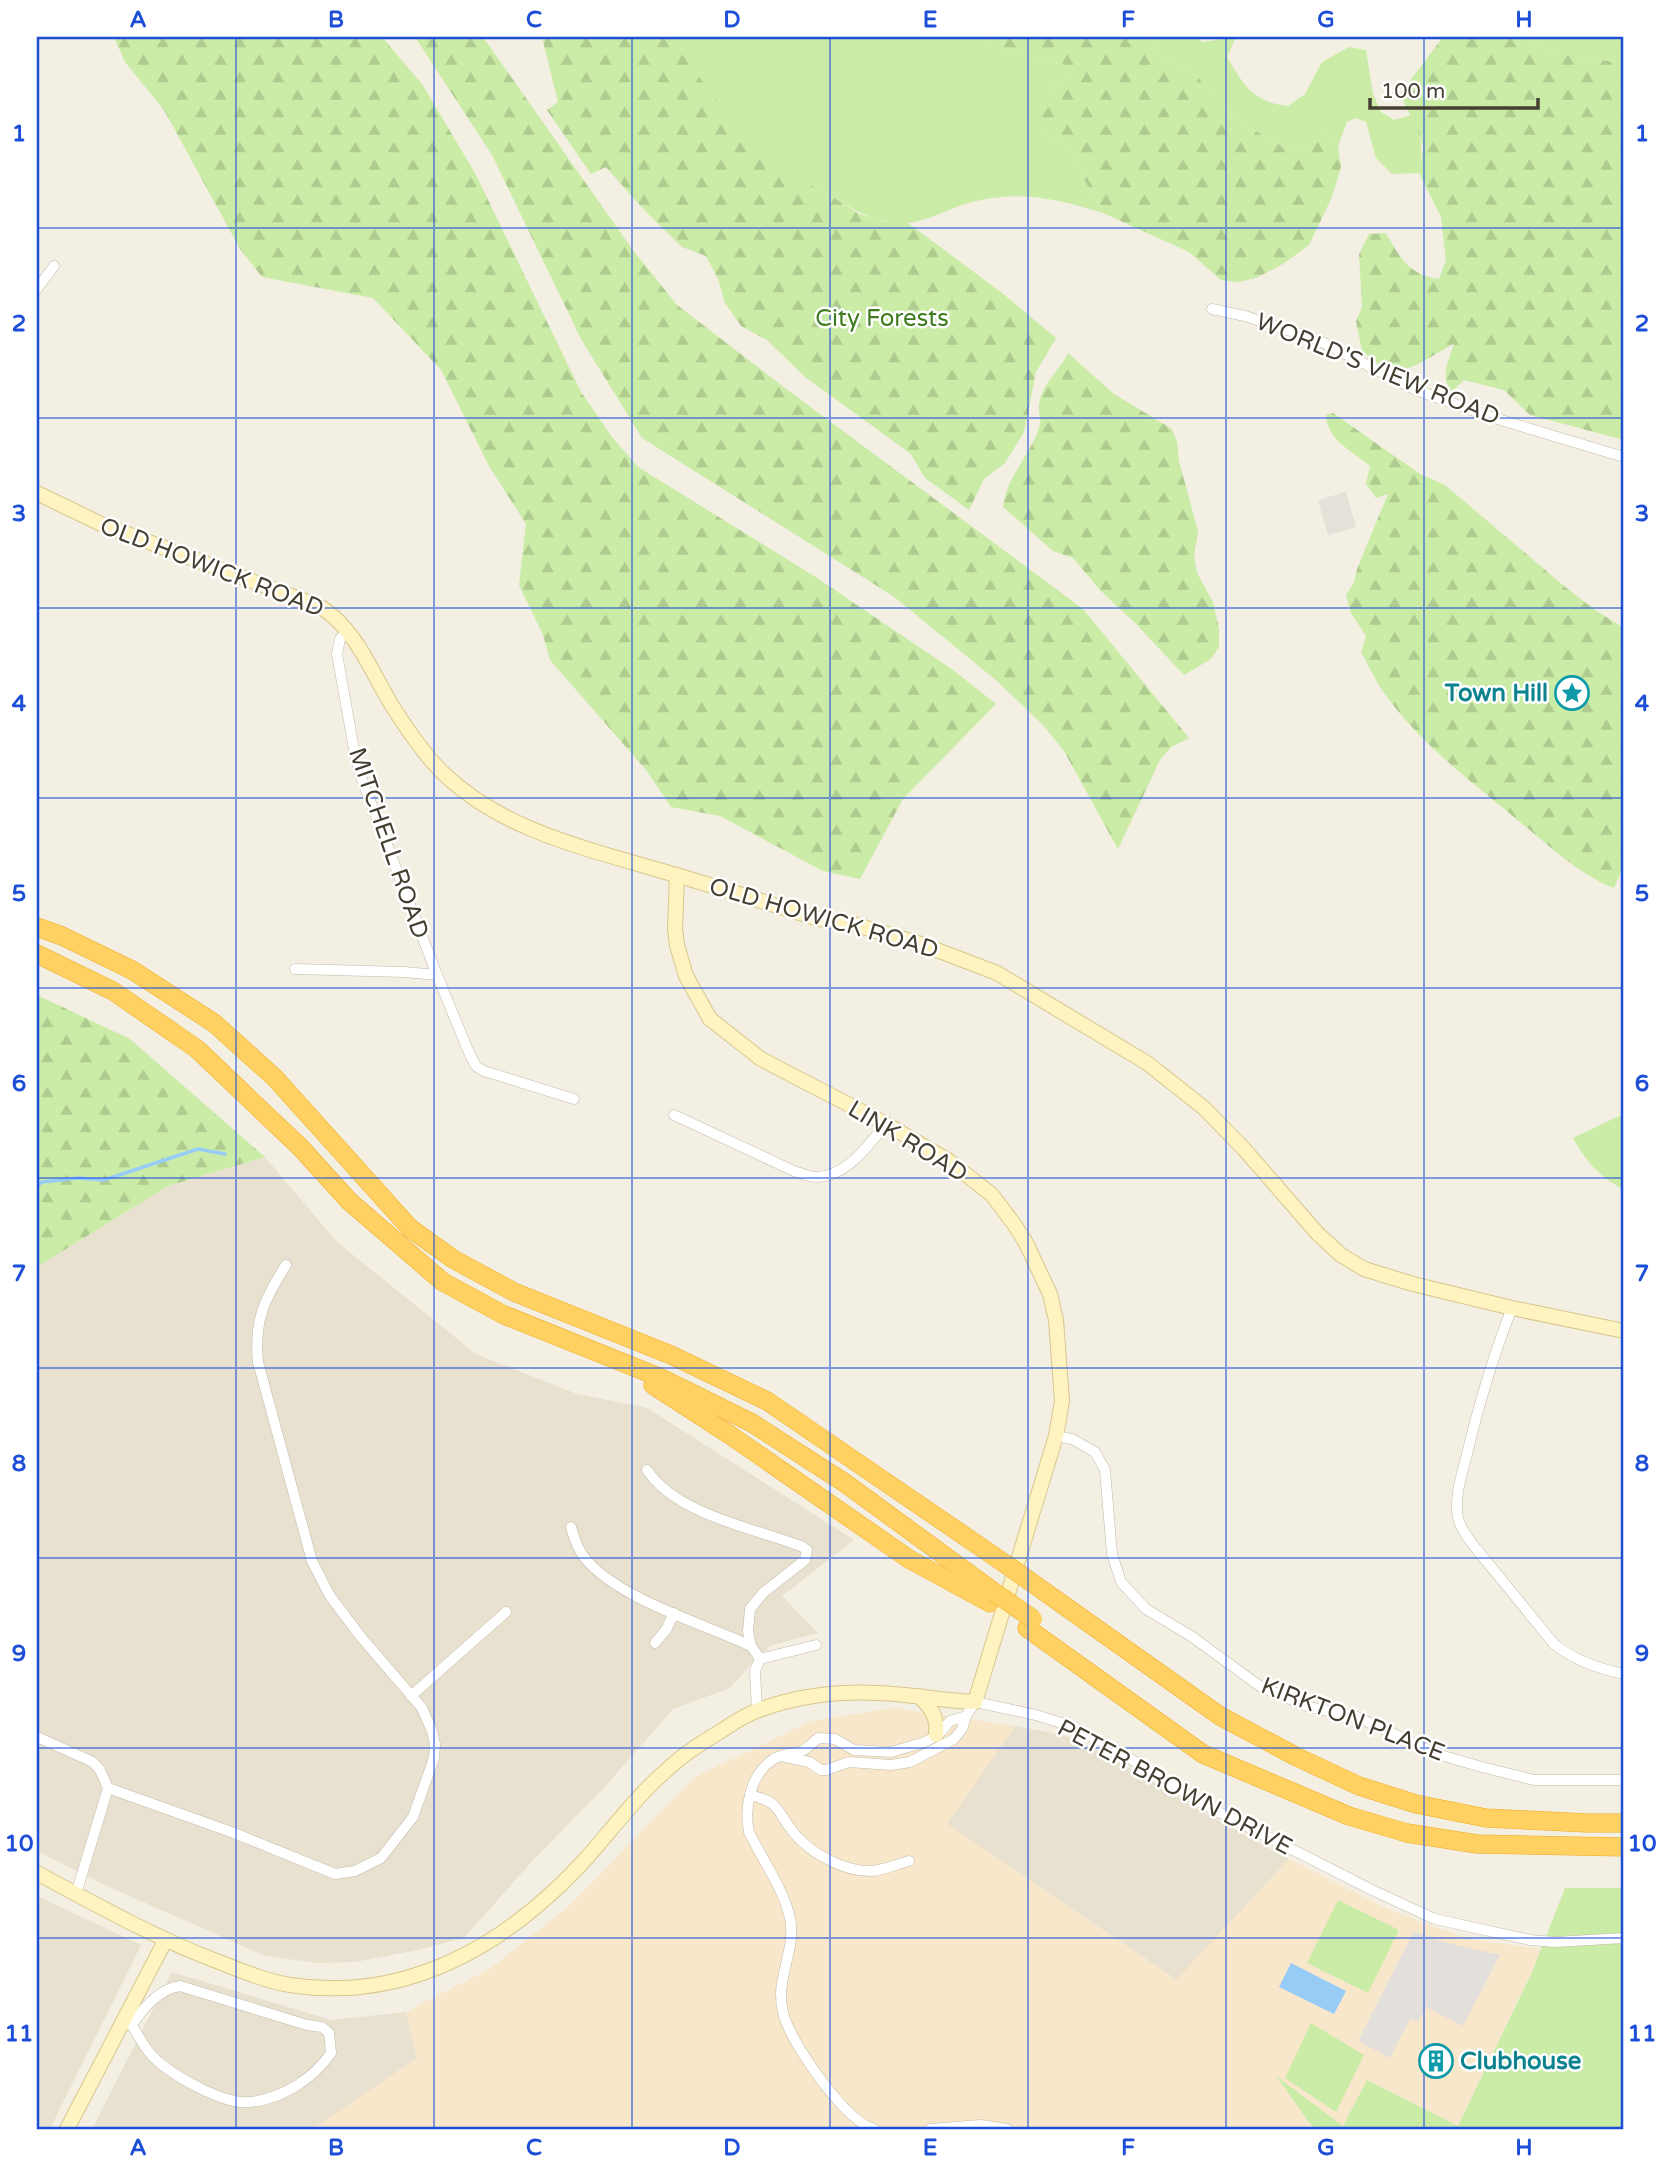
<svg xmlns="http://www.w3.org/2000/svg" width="1661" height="2166" font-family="'Varela Round',sans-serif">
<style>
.residential{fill:#e8e1d0}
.commercial{fill:#f8e7ca}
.industrial{fill:#e5e0d8}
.green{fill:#caeca6}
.forest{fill:url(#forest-firs)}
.parking{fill:#e3e0dc}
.water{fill:#97ccf7}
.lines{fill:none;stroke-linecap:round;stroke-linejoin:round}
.stream{stroke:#97ccf7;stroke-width:3.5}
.street-casing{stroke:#c2baa7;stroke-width:11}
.secondary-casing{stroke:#d8c78d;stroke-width:16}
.highway-casing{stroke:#edab23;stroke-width:19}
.street{stroke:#fff;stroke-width:10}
.secondary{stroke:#fff3c1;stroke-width:14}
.highway{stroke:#ffd162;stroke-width:18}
.highway-bridge-casing{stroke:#edab23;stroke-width:19;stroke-linecap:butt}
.highway-bridge{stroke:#ffd162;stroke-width:18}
.grid{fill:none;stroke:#1d4ed8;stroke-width:2;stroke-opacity:0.55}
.labels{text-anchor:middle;stroke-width:5;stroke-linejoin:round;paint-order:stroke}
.park-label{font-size:24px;fill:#3f7c20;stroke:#fff}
.street-label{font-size:24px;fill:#453f32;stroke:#fff}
.culture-label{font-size:24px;font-weight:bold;fill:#0d838f;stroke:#fff;text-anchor:end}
.neatline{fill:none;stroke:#1d4ed8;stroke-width:2.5}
.grid-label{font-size:23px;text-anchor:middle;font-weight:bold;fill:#1d4ed8}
</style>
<defs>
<pattern id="forest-firs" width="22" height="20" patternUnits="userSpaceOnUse" patternTransform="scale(1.75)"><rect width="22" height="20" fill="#caeca6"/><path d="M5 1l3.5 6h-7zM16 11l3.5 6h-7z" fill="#afcb8f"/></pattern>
</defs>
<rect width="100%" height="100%" fill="#f3efe2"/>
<!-- residential -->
<g class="residential">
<polygon points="265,1157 337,1242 476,1354 577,1394 647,1408 854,1540 782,1596 818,1633 772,1645 757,1658 730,1688 673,1709 602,1790 533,1860 464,1938 417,1950 355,1962 317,1963 265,1956 107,1886 37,1851 37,1267 168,1186"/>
<polygon points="1015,1726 1064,1735 1115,1759 1197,1809 1289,1859 1177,1980 946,1824"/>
<polygon points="37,1896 141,1945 50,2129 37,2129"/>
<polygon points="172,1972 331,2020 406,2012 417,2058 313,2129 92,2129"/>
</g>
<!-- commercial -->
<polygon class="commercial" points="893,1708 1015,1726 947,1824 1176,1980 1289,1859 1390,1910 1468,1939 1542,1949 1458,2126 1367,2080 1343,2126 1278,2079 1314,2129 313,2129 417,2058 406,2012 491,1968 568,1907 695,1777 812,1721"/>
<!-- industrial -->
<polygon class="industrial" points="1346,492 1356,527 1328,535 1318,500"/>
<!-- green -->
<g class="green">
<path d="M 670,37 L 982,37 L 995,48 L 1064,64 L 1070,77 L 1047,92 L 1043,133 L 1069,146 L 1086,183 L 1103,213 C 1052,197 1013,189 962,205 C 944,211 925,222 906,223 C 877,224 855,211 832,196 C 818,188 803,182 789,174 C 753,151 693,74 670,37 Z"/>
<path d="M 1150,37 L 1198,37 L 1202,42 L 1236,37 L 1227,57 C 1244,85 1252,102 1288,106 L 1305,94 L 1322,62 L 1349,47 L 1366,50 L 1373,94 L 1381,112 L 1394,120 L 1411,115 C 1422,138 1423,149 1419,173 L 1392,174 L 1376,158 L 1366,122 L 1356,118 L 1347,122 L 1338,146 L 1324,133 L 1308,147 L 1292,152 L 1238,121 L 1210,94 L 1198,77 L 1159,54 Z"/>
<path d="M 1526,37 L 1611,37 L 1613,62 C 1591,57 1538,55 1526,37 Z"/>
<path d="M 1619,1116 L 1624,1118 L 1624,1190 C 1599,1176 1587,1163 1573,1138 Z"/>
<polygon points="1565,1888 1624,1888 1624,2129 1314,2129 1276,2076 1343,2126 1367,2080 1458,2126 1532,1972"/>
<polygon points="1338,1900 1399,1930 1368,1993 1307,1963"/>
<polygon points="1311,2023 1364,2055 1336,2112 1285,2078"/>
</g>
<!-- forest -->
<g class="forest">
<polygon points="114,37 382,37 422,84 475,173 581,392 612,437 638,467 814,576 953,670 996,704 903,799 860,879 823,871 720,816 671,807 646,770 550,660 543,635 519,585 526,524 489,466 441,370 373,298 262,277 240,249 164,110 125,62"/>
<polygon points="415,37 483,37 632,249 677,305 785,388 1083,609 1189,738 1171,747 1160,760 1118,849 1064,751 1043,725 997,681 893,596 642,438 581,339 492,155"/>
<polygon points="542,37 670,37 705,85 731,117 765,153 788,173 830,195 859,214 886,222 908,223 1002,293 1056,338 1036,372 1024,432 1005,463 984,479 969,510 925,478 911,454 805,377 767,340 741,326 725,303 718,279 706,256 682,247 644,210 606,167 591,174 547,110 558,102"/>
<polygon points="982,37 1150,37 1159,54 1198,77 1210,94 1238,121 1292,152 1308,147 1324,133 1338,146 1341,167 1332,197 1309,245 1283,264 1256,278 1238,282 1221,280 1189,252 1103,213 1086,183 1069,146 1043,133 1024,108 1070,77 1064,64 995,48"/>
<path d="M 1440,37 L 1526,37 C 1538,55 1591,57 1612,62 L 1611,37 L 1624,37 L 1624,440 L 1530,415 L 1504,390 L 1464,380 L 1450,393 C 1441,375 1448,362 1454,344 C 1434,353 1408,377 1385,368 C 1377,364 1369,356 1362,351 L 1356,321 L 1362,307 L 1359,254 L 1369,234 L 1386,233 C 1400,258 1409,275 1439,279 L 1446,260 L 1441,217 L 1419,173 L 1423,147 L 1416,127 L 1400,94 L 1440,41 Z"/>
<path d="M 1068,353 L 1114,394 L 1172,429 L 1177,442 L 1179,461 L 1198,531 L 1194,555 L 1197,573 L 1213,602 L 1219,629 L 1219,647 L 1211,659 L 1184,675 L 1137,625 L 1100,590 L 1073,558 L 1053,551 L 1003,507 C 1006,477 1031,455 1039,427 C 1042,420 1038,412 1039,405 C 1042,384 1059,371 1068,353 Z"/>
<path d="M 1333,413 L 1420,474 L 1445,485 L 1564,586 L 1595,610 L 1624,628 L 1624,864 L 1614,888 C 1582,876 1553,849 1526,827 C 1476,785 1419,744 1382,690 C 1374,678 1368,664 1361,652 L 1366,636 L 1351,613 L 1346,595 L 1354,583 L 1357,569 L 1388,494 L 1376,498 L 1366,484 L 1370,466 C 1352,451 1327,440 1326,415 Z"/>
<polygon points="37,995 130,1039 265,1157 168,1186 37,1267"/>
</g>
<!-- parking -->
<polygon class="parking" points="1414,1931 1444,1942 1500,1955 1463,2026 1426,2007 1418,2022 1410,2019 1390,2058 1358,2041"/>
<!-- water -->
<polygon class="water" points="1291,1963 1346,1991 1334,2014 1279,1987"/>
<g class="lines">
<!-- stream -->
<polyline class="stream" points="37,1186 42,1182 78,1178 104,1180 198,1149 225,1154"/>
<!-- street casing -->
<g class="street-casing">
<g id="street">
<polyline points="37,289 54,266"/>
<polyline points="1212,309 1245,316 1318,340 1416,390 1491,417 1624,457"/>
<polyline points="348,630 340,639 337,654 355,755 361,777 437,975 470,1055 476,1066 484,1071 574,1099"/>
<polyline points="295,969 404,972 437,975"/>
<path d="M 674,1115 L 794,1171 C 801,1173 809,1177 816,1177 C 847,1177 868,1145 886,1124"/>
<path d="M 1512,1308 C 1493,1356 1479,1404 1467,1454 C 1462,1474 1454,1496 1458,1518 C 1461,1529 1467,1537 1474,1546 L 1554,1644 C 1574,1660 1600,1669 1624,1674"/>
<polyline points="1056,1436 1072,1439 1095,1452 1105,1470 1112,1554 1121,1582 1146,1609 1191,1636 1261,1687 1309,1707 1357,1717 1437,1754 1482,1767 1534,1780 1624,1780"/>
<path d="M 647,1470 C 677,1515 754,1528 803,1547 L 807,1550 L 805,1560 L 764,1592 L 750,1609 L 748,1631 L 751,1646 L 760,1659"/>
<path d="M 571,1527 C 574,1538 577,1548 584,1557 C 617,1599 702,1623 751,1646"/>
<polyline points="655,1643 666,1630 674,1613"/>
<polyline points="411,1696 506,1612"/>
<polyline points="757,1711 755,1671 760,1659 816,1645"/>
<polyline points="37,1737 93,1762 100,1770 108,1788 76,1894"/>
<polyline points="785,1757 809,1762 821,1770 826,1770 849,1762 891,1765 910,1762 954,1739 962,1729 966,1716"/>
<path d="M 108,1788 L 234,1833 L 335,1874 L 355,1871 L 381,1858 L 413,1817 L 434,1758 L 435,1744 L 432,1731 L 422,1708 L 361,1637 L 330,1596 L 312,1561 L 258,1362 C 254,1320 264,1300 286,1265"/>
<path d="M 750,1795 C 782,1803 775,1810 794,1833 C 810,1853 845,1872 871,1871 C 884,1870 897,1864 909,1861"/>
<path d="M 122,2021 L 132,2025 C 140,2039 148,2054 161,2064 C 180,2079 225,2105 250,2102 C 282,2099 313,2079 331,2053 L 329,2033 L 322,2027 L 307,2025 L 180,1986 C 159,1989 143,2008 132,2025"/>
<path d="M 874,2129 C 846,2121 798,2052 787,2024 C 782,2014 781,2004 781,1993 C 782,1967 797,1941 789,1914 C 781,1885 762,1859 749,1832 C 744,1809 750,1776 771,1761 C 779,1754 792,1754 802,1751 C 809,1748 813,1741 819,1738 L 835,1739 L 854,1750 L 891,1752 L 925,1742 L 939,1734 L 950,1721 L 966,1716 L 975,1702 L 1036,1715 L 1074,1727 L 1113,1748 L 1203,1804 L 1372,1890 L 1435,1919 L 1530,1940 L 1555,1942 L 1624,1938"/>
<polyline points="930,2129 981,2125 1007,2129"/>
</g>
</g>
<!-- secondary casing -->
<g class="secondary-casing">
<g id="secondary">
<path d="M 37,493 L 101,524 L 321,607 C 356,630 370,669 391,704 C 406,728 422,752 442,772 C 501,830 585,848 662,871 C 715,886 767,903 819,919 L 853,924 L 921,944 L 997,973 L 1147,1063 L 1204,1108 L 1244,1149 L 1318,1234 L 1341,1255 L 1364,1269 L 1413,1284 L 1512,1308 L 1624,1331"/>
<path d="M 919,1696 C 932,1709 938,1717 936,1735"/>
<path d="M 37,1873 C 97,1905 155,1938 219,1962 C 242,1971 266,1981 290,1985 C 407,2003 506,1945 583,1862 C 611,1831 637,1795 669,1768 C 685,1753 703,1742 721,1731 C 733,1723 745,1715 759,1710 C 797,1696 838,1691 879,1693 C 911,1694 943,1701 975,1702 L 1056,1436 L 1062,1401 L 1056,1320 L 1050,1294 L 1026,1243 L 1014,1224 L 992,1195 L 949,1161 L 886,1124 L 761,1059 L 710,1019 L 686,976 L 677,945 L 675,929 L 677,875"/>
<polyline points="67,2129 165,1941"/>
</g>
</g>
<!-- highway casing -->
<g class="highway-casing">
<g id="highway">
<polyline points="37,927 62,936 132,970 214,1023 275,1078 410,1228 453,1259 514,1292 671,1355 767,1401 1004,1563"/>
<polyline points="37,954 113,991 197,1049 301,1148 349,1201 443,1282 504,1315 659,1377 752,1423 845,1483 994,1592"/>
<polyline points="653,1385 730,1435 909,1559 990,1603"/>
<polyline points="1045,1592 1220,1716 1297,1757 1359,1786 1416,1804 1486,1818 1587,1823 1624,1823"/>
<polyline points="1027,1628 1203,1754 1349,1816 1407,1833 1477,1844 1624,1847"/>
</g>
</g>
<!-- street -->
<use href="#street" class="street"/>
<!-- secondary -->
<use href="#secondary" class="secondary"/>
<!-- highway -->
<use href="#highway" class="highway"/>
<!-- highway-bridge casing -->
<g class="highway-bridge-casing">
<g id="highway-bridge">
<polyline points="1004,1563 1045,1592"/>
<polyline points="994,1592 1033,1619"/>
</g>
</g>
<!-- highway-bridge -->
<use href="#highway-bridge" class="highway-bridge"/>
</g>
<!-- grid -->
<path class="grid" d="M 236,37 L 236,2129M 434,37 L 434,2129M 632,37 L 632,2129M 830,37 L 830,2129M 1028,37 L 1028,2129M 1226,37 L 1226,2129M 1424,37 L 1424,2129M 37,228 L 1624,228M 37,418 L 1624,418M 37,608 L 1624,608M 37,798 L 1624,798M 37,988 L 1624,988M 37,1178 L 1624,1178M 37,1368 L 1624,1368M 37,1558 L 1624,1558M 37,1748 L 1624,1748M 37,1938 L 1624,1938"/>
<!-- icons -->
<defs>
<g id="sight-ring" transform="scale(1.75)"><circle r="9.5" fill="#fff" stroke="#0f9aa8" stroke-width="1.5"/><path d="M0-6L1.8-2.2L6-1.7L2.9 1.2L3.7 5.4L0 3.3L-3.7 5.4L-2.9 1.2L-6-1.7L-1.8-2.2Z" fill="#0f9aa8"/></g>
<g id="building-ring" transform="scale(1.75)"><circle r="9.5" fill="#fff" stroke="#0f9aa8" stroke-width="1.5"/><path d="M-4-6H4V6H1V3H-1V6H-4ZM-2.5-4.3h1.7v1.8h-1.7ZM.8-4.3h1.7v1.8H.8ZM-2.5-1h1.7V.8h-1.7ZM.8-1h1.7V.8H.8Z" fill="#0f9aa8"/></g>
</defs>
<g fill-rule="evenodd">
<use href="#sight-ring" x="1572" y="693"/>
<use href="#building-ring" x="1436" y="2061"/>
</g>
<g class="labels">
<!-- park labels -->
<g class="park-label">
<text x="882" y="326">City Forests</text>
</g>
<!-- street labels -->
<g class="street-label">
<text transform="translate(1378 369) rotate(22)" y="8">WORLD'S VIEW ROAD</text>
<text transform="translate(212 567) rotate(21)" y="8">OLD HOWICK ROAD</text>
<text transform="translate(389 843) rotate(71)" y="8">MITCHELL ROAD</text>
<text transform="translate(824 918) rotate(16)" y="8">OLD HOWICK ROAD</text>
<text transform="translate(908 1141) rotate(31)" y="8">LINK ROAD</text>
<text transform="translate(1353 1719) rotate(21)" y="8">KIRKTON PLACE</text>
<text transform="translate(1175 1787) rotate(28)" y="8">PETER BROWN DRIVE</text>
</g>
<!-- culture labels -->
<g class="culture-label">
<text x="1548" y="701">Town Hill</text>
<text x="1460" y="2069" text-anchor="start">Clubhouse</text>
</g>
</g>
<!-- border -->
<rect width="1661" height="2166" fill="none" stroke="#ffffff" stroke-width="77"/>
<!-- scale -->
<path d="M1370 98v10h168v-10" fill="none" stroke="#453f32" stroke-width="3.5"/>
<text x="1381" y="98" font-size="21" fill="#453f32" stroke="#ffffff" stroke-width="5" paint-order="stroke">100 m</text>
<rect x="38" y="38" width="1584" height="2090" class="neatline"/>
<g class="grid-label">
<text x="138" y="27">A</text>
<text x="336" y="27">B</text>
<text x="534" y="27">C</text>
<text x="732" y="27">D</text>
<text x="930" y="27">E</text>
<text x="1128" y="27">F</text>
<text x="1326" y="27">G</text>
<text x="1524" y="27">H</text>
<text x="19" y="141">1</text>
<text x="1642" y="141">1</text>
<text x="19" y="331">2</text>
<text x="1642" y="331">2</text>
<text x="19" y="521">3</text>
<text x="1642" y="521">3</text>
<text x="19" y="711">4</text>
<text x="1642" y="711">4</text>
<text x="19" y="901">5</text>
<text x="1642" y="901">5</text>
<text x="19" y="1091">6</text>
<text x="1642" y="1091">6</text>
<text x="19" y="1281">7</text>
<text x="1642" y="1281">7</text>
<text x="19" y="1471">8</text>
<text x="1642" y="1471">8</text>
<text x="19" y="1661">9</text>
<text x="1642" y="1661">9</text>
<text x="19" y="1851">10</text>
<text x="1642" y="1851">10</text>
<text x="19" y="2041">11</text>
<text x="1642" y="2041">11</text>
<text x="138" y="2155">A</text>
<text x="336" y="2155">B</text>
<text x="534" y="2155">C</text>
<text x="732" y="2155">D</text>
<text x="930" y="2155">E</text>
<text x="1128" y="2155">F</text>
<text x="1326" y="2155">G</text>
<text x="1524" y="2155">H</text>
</g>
</svg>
